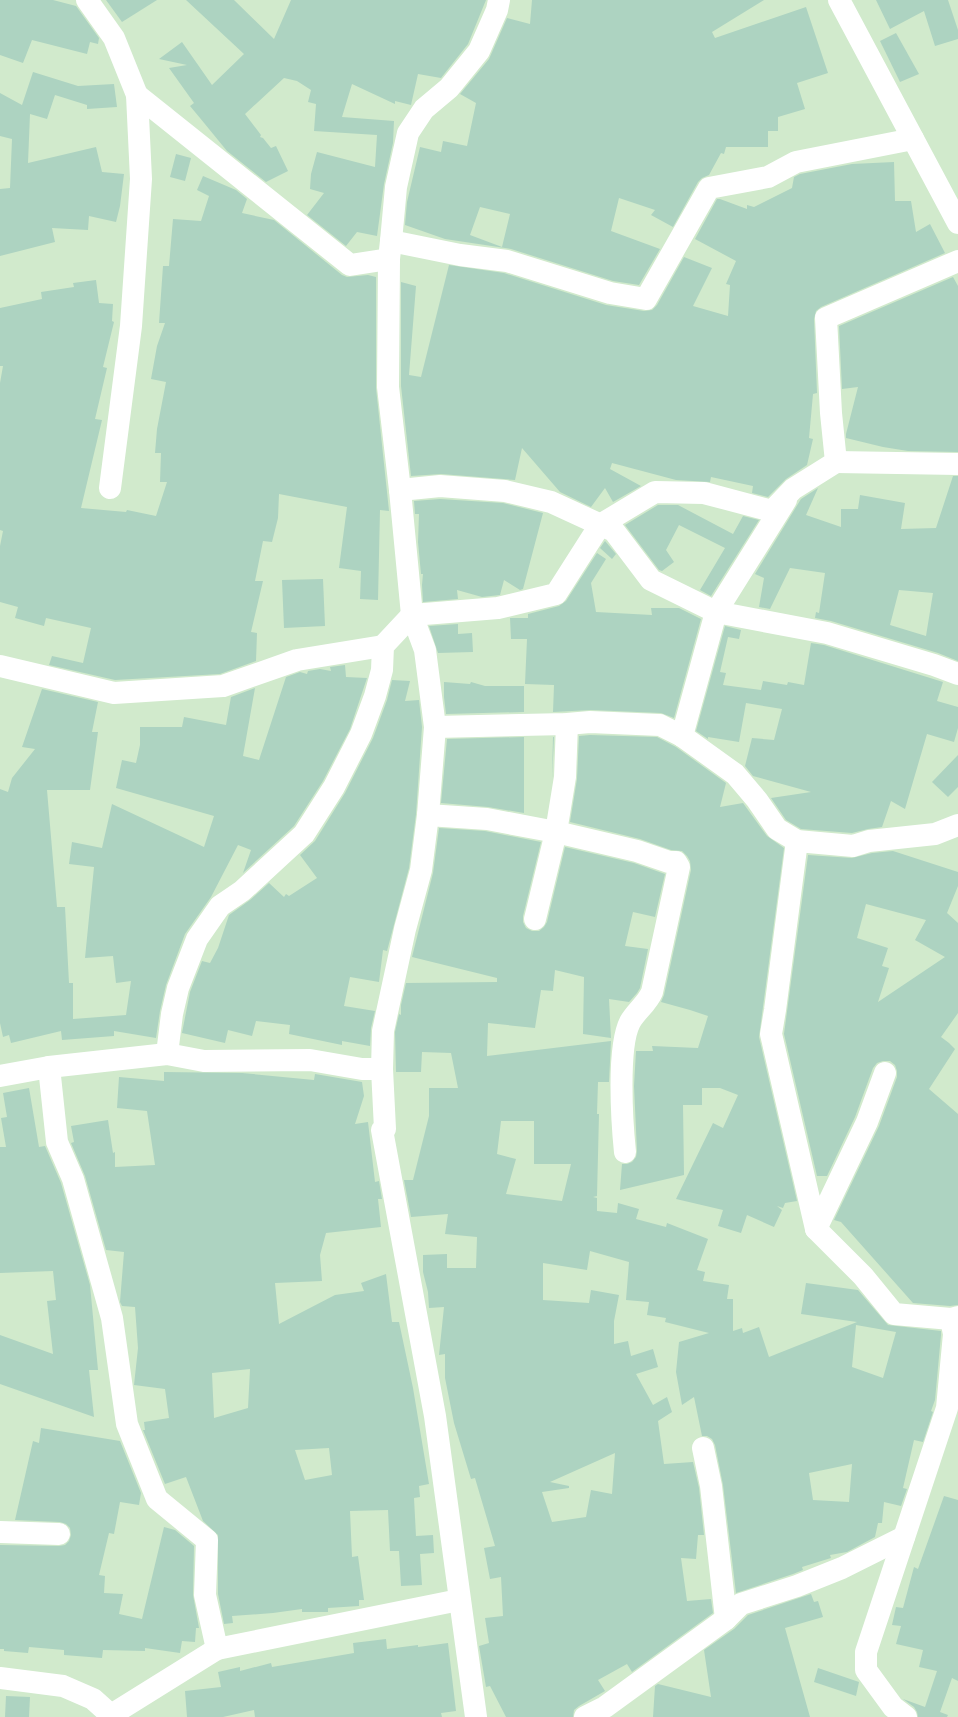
<svg xmlns="http://www.w3.org/2000/svg" width="958" height="1717" font-family="Merriweather,serif">
<style>
.building{fill:#add3c1;fill-rule:evenodd}
.lines{fill:none;stroke-linecap:round;stroke-linejoin:round}
.street{stroke:#fff;stroke-width:22}
.secondary{stroke:#fff;stroke-width:22}
</style>
<rect width="100%" height="100%" fill="#d1eacc"/>
<!-- building -->
<g class="building">
<polygon points="0,0 53,0 76,6 99,38 98,44 90,42 87,54 32,40 23,63 0,55"/>
<polygon points="106,0 157,0 122,22"/>
<polygon points="186,0 234,0 274,39 291,0 486,0 468,44 441,78 418,74 411,105 395,101 395,104 352,84 342,117 394,121 393,143 384,184 377,236 357,232 346,246 307,215 324,193 310,189 311,174 317,152 375,167 377,135 314,131 316,104 308,102 311,90 297,81 284,78 245,114 261,135 260,137 263,138 271,148 276,146 288,171 266,182 227,151 200,118 190,106 194,103 169,68 187,65 159,59 182,42 212,85 244,54"/>
<path d="M 532,0 L 764,0 L 712,32 L 715,38 L 806,7 L 828,73 L 797,83 L 805,109 L 778,117 L 778,131 L 768,131 L 768,147 L 726,147 L 724,154 L 721,153 L 709,175 L 702,178 L 698,182 L 673,227 L 651,215 L 655,210 L 619,198 L 611,231 L 660,249 L 639,285 L 613,281 L 511,249 L 445,239 L 405,225 L 407,202 L 420,147 L 441,152 L 443,141 L 467,146 L 476,103 L 460,94 L 489,59 L 507,18 L 530,24 ZM 480,207 L 510,214 L 502,247 L 470,235 Z"/>
<polygon points="876,0 948,0 958,30 958,39 935,46 924,11 890,29"/>
<polygon points="896,33 919,74 900,82 880,41"/>
<polygon points="33,72 78,86 114,84 117,107 87,109 87,105 55,95 47,119 30,114 28,163 96,147 102,172 124,174 120,206 116,222 89,216 88,230 52,228 55,242 0,256 0,189 10,188 12,139 0,136 0,93 22,105"/>
<polygon points="176,154 191,158 185,181 170,177"/>
<polygon points="894,162 895,201 911,201 916,232 930,224 945,253 821,307 816,311 814,319 817,393 813,394 809,438 813,439 807,465 786,479 768,497 752,493 753,486 711,477 710,482 676,480 612,463 610,469 641,486 613,502 605,488 591,507 560,492 522,448 515,480 441,474 411,476 401,386 401,282 416,286 409,375 421,377 449,265 504,273 606,305 644,311 652,310 657,305 684,257 712,268 693,306 728,316 730,285 726,284 736,261 695,239 717,199 720,199 747,209 747,205 754,207 792,188 794,177 800,174 852,164"/>
<polygon points="203,176 236,190 247,199 242,213 274,220 342,275 347,277 368,275 376,277 376,388 389,511 380,510 378,600 360,599 361,571 339,568 347,507 279,494 278,518 272,542 263,541 255,581 263,581 251,632 257,633 256,661 220,674 115,680 49,665 52,656 83,663 91,628 46,618 44,626 15,618 18,607 0,602 0,546 3,531 0,530 0,383 3,366 0,366 0,308 42,299 41,292 74,287 73,283 96,280 99,303 113,304 112,321 114,322 103,367 107,368 95,419 102,420 81,508 126,512 127,510 156,516 167,482 160,482 161,453 155,453 157,429 166,382 151,379 157,346 165,323 159,323 163,266 169,266 173,219 201,221 209,196 197,190"/>
<polygon points="953,277 958,286 958,452 908,451 883,447 846,438 846,434 858,387 842,389 839,326"/>
<path d="M 953,476 L 958,476 L 958,661 L 938,653 L 831,621 L 815,618 L 816,612 L 819,613 L 825,573 L 790,568 L 770,609 L 759,607 L 764,578 L 755,574 L 801,499 L 818,488 L 806,515 L 841,527 L 841,509 L 858,509 L 860,495 L 905,503 L 901,529 L 936,528 ZM 899,590 L 933,593 L 926,636 L 890,625 Z"/>
<polygon points="440,499 503,503 543,513 523,589 520,590 504,580 500,595 482,597 457,590 458,599 423,602 422,585 423,574 421,574 418,542 419,514 415,514 414,501"/>
<polygon points="658,505 678,505 733,534 743,516 759,520 711,596 700,590 725,548 679,525 666,550 674,562 662,571 659,570 625,525"/>
<polygon points="605,541 616,554 612,559 600,548"/>
<polygon points="597,553 606,559 591,583 596,612 652,615 651,608 679,608 701,619 674,718 661,713 591,710 553,712 554,685 525,684 527,639 511,639 510,618 528,618 528,614 559,606 566,601"/>
<polygon points="323,579 325,626 284,628 282,580"/>
<polygon points="458,624 458,634 472,633 473,652 438,653 429,626"/>
<polygon points="725,626 741,630 739,639 728,637 720,672 726,673 723,685 761,690 763,681 787,685 788,682 804,685 811,643 824,645 943,682 937,701 958,707 958,728 954,742 927,734 905,809 891,801 882,827 868,829 852,833 801,829 786,820 771,798 811,792 753,776 745,766 752,738 774,740 782,709 746,703 739,742 708,737 708,739 696,731"/>
<polygon points="345,665 346,677 367,678 350,729 323,781 294,826 243,873 251,850 238,845 211,897 185,934 166,985 160,1011 156,1038 114,1031 114,1036 62,1040 61,1031 11,1043 9,1035 3,1037 0,1023 0,789 8,792 12,778 35,749 22,747 42,689 98,702 92,732 98,732 90,790 47,790 57,907 65,907 69,983 73,983 73,1019 126,1015 131,981 116,983 113,956 85,958 94,867 69,864 72,842 102,848 112,804 204,847 214,816 116,788 122,760 136,763 140,745 140,727 182,727 184,717 226,725 231,697 255,688 243,756 259,760 286,677 300,672 307,674 308,671 320,669 331,671 330,667"/>
<polygon points="392,680 410,681 405,701 419,700 422,727 416,814 409,868 387,951 383,950 379,982 350,977 344,1006 375,1011 371,1028 370,1046 342,1041 342,1045 289,1034 290,1025 256,1021 252,1036 228,1030 225,1043 182,1033 190,992 202,961 210,963 218,948 229,915 250,900 269,883 284,897 286,894 289,896 317,878 300,855 315,841 345,793 373,738 387,700"/>
<polygon points="444,682 470,684 471,682 485,686 524,686 524,712 446,714 444,697"/>
<polygon points="590,735 657,737 676,747 726,783 720,807 743,803 767,836 784,848 759,1037 797,1201 785,1203 783,1208 777,1206 782,1210 774,1227 747,1215 741,1233 718,1226 723,1210 676,1199 713,1123 723,1128 738,1095 720,1088 702,1088 702,1105 683,1105 684,1175 620,1190 622,1164 627,1164 632,1162 636,1157 637,1151 634,1086 636,1051 653,1051 652,1046 698,1048 708,1016 690,1010 661,1002 664,995 691,870 690,861 687,856 682,851 671,850 640,839 570,822 577,779 579,736"/>
<polygon points="524,737 524,813 488,807 441,803 447,739"/>
<polygon points="553,737 554,737 552,780"/>
<polygon points="958,755 958,787 948,797 932,782"/>
<path d="M 439,828 L 485,831 L 541,842 L 523,916 L 523,922 L 526,928 L 532,931 L 539,931 L 544,927 L 547,922 L 565,847 L 634,863 L 665,874 L 655,917 L 633,912 L 625,946 L 648,949 L 640,988 L 637,993 L 629,1002 L 609,999 L 611,1038 L 583,1034 L 584,977 L 555,970 L 553,991 L 541,990 L 535,1028 L 488,1023 L 487,1056 L 611,1041 L 609,1082 L 598,1082 L 597,1114 L 599,1114 L 597,1196 L 593,1197 L 597,1198 L 597,1211 L 617,1213 L 618,1203 L 639,1209 L 636,1219 L 666,1227 L 667,1223 L 708,1239 L 697,1270 L 705,1272 L 703,1281 L 729,1285 L 727,1299 L 733,1299 L 733,1331 L 742,1328 L 743,1333 L 759,1327 L 769,1357 L 857,1322 L 801,1314 L 806,1283 L 858,1290 L 888,1325 L 941,1331 L 941,1335 L 935,1400 L 931,1411 L 933,1412 L 923,1442 L 914,1440 L 903,1488 L 907,1489 L 901,1506 L 884,1502 L 882,1523 L 878,1523 L 875,1537 L 847,1552 L 830,1555 L 831,1558 L 802,1567 L 803,1570 L 793,1574 L 736,1593 L 723,1485 L 715,1445 L 712,1439 L 707,1436 L 702,1436 L 694,1397 L 682,1405 L 676,1372 L 679,1342 L 709,1333 L 665,1322 L 666,1318 L 647,1315 L 649,1302 L 626,1300 L 629,1262 L 590,1251 L 587,1270 L 543,1263 L 543,1300 L 589,1303 L 591,1290 L 619,1295 L 614,1321 L 614,1344 L 628,1341 L 631,1356 L 653,1349 L 658,1367 L 636,1374 L 653,1405 L 667,1397 L 672,1412 L 658,1421 L 664,1464 L 693,1462 L 699,1488 L 704,1535 L 698,1535 L 696,1559 L 681,1558 L 687,1601 L 711,1599 L 713,1613 L 632,1672 L 627,1664 L 598,1680 L 605,1691 L 579,1706 L 574,1710 L 573,1717 L 506,1717 L 490,1686 L 486,1687 L 479,1646 L 489,1643 L 485,1618 L 503,1616 L 501,1577 L 490,1579 L 484,1548 L 495,1546 L 475,1478 L 471,1479 L 454,1423 L 445,1378 L 445,1354 L 439,1355 L 444,1307 L 429,1308 L 428,1292 L 423,1272 L 423,1255 L 447,1254 L 447,1268 L 476,1268 L 477,1237 L 445,1234 L 448,1214 L 411,1217 L 404,1180 L 413,1180 L 429,1116 L 429,1088 L 458,1088 L 451,1053 L 422,1052 L 421,1072 L 396,1072 L 395,1032 L 399,1014 L 401,1015 L 401,1005 L 406,983 L 497,982 L 497,978 L 412,957 L 433,873 ZM 501,1121 L 534,1121 L 534,1164 L 571,1164 L 562,1201 L 506,1194 L 516,1159 L 497,1154 ZM 856,1325 L 896,1332 L 883,1378 L 852,1367 ZM 615,1453 L 612,1494 L 591,1490 L 586,1517 L 552,1522 L 542,1492 L 569,1488 L 569,1486 L 550,1482 ZM 852,1464 L 849,1502 L 813,1500 L 809,1473 Z"/>
<path d="M 893,851 L 958,872 L 958,886 L 947,913 L 958,923 L 958,1013 L 941,1037 L 949,1043 L 955,1049 L 929,1089 L 958,1114 L 958,1305 L 950,1306 L 913,1303 L 841,1222 L 834,1220 L 879,1126 L 897,1077 L 897,1071 L 895,1065 L 890,1061 L 883,1061 L 877,1063 L 873,1068 L 855,1117 L 827,1176 L 817,1176 L 784,1034 L 808,855 L 852,858 L 872,853 ZM 866,904 L 926,920 L 915,940 L 945,957 L 878,1002 L 889,968 L 882,966 L 888,948 L 857,938 Z"/>
<path d="M 164,1072 L 242,1073 L 314,1080 L 315,1074 L 362,1082 L 364,1096 L 355,1124 L 368,1122 L 375,1182 L 379,1181 L 382,1199 L 378,1199 L 381,1227 L 326,1233 L 320,1255 L 322,1281 L 275,1283 L 279,1324 L 335,1295 L 364,1291 L 361,1283 L 386,1274 L 392,1322 L 399,1322 L 413,1388 L 429,1484 L 419,1486 L 420,1497 L 414,1498 L 416,1536 L 433,1535 L 434,1553 L 420,1554 L 422,1585 L 401,1586 L 399,1551 L 390,1551 L 388,1510 L 350,1511 L 352,1557 L 358,1556 L 364,1600 L 359,1600 L 359,1606 L 328,1608 L 328,1612 L 302,1612 L 302,1609 L 273,1613 L 232,1616 L 233,1623 L 224,1624 L 218,1594 L 218,1535 L 203,1521 L 186,1477 L 165,1484 L 143,1430 L 145,1430 L 144,1422 L 169,1418 L 165,1389 L 134,1385 L 138,1348 L 135,1307 L 122,1306 L 120,1302 L 124,1252 L 106,1250 L 85,1176 L 71,1143 L 74,1142 L 71,1126 L 108,1120 L 113,1153 L 115,1152 L 115,1167 L 155,1165 L 147,1111 L 117,1108 L 119,1077 L 164,1081 ZM 250,1369 L 248,1408 L 214,1418 L 212,1373 ZM 329,1448 L 332,1475 L 305,1480 L 295,1450 Z"/>
<polygon points="29,1088 39,1147 45,1146 61,1183 90,1285 98,1370 89,1370 94,1417 0,1384 0,1335 53,1354 47,1301 56,1300 53,1271 0,1273 0,1147 6,1147 1,1118 7,1117 3,1093"/>
<polygon points="41,1428 120,1441 141,1493 139,1505 120,1502 114,1534 109,1533 99,1575 105,1576 104,1593 123,1594 119,1614 142,1619 164,1527 175,1530 194,1546 193,1595 199,1628 196,1628 195,1642 182,1641 180,1653 145,1648 145,1651 103,1650 102,1658 64,1655 64,1650 29,1647 28,1653 4,1651 4,1649 0,1649 0,1545 59,1546 65,1545 69,1541 71,1535 70,1528 66,1524 60,1522 15,1520 33,1441 39,1443"/>
<polygon points="944,1496 958,1500 958,1681 952,1678 940,1712 948,1715 947,1717 918,1717 917,1712 914,1707 903,1699 925,1707 937,1671 919,1667 923,1650 896,1644 901,1626 892,1625 896,1607 903,1608 914,1567 918,1569"/>
<polygon points="811,1594 814,1602 818,1601 823,1617 785,1628 810,1717 653,1717 655,1686 658,1684 711,1697 704,1650 734,1629 748,1615"/>
<polygon points="386,1639 387,1649 418,1645 418,1647 448,1643 456,1711 441,1713 442,1717 255,1717 254,1710 223,1717 187,1717 185,1691 221,1687 218,1672 240,1667 240,1671 271,1663 272,1667 354,1653 353,1643"/>
<polygon points="818,1668 859,1682 856,1696 814,1682"/>
<polygon points="6,1696 30,1697 29,1717 5,1717"/>
</g>
<g class="lines">
<!-- street -->
<g class="street">
<polyline points="87,0 114,38 137,95 141,179 131,326 110,488"/>
<polyline points="137,95 350,265 389,259"/>
<polyline points="391,241 460,255 507,261 610,293 646,299 709,188 768,177 796,162 913,139"/>
<polyline points="836,462 958,464"/>
<polyline points="400,490 440,486 505,491 551,502 614,531 651,580 716,612 827,633 934,665 958,674"/>
<polyline points="0,666 114,693 223,686 297,660 383,646"/>
<polyline points="435,727 567,724 590,722 660,725 682,736 735,774 757,800 777,829 797,841 853,846 869,841 935,834 958,825"/>
<polyline points="682,736 716,612 786,500"/>
<path d="M 428,815 L 487,819 L 556,832 L 637,851 L 669,862 L 676,862 L 679,867 L 652,992 C 647,1004 636,1011 630,1022 C 617,1047 622,1123 625,1152"/>
<polyline points="797,841 775,1010 771,1034 816,1229 867,1122 885,1073"/>
<polyline points="535,919 556,832 565,777 567,724"/>
<polyline points="167,1054 172,1014 178,988 197,939 220,906 242,891 304,834 334,787 361,734 375,696 382,670 383,646 412,615 498,608 556,594 600,525 655,492 704,493 772,511 793,489 836,462 831,413 826,318 958,261"/>
<polyline points="49,1067 57,1142 73,1179 112,1318 127,1424 157,1499 207,1540 205,1595 217,1649"/>
<polyline points="0,1076 49,1067 167,1054 204,1061 310,1060 362,1069 382,1069"/>
<polyline points="816,1229 863,1276 894,1314 951,1319"/>
<polyline points="703,1448 711,1486 726,1619"/>
<polyline points="0,1532 59,1534"/>
<polyline points="0,1678 63,1686 93,1699 113,1717"/>
<polyline points="111,1715 217,1649 459,1600"/>
<polyline points="476,1717 435,1416 382,1130 385,1129 382,1069 383,1031 405,929 421,870 428,815 435,727 425,650 412,615 400,490 388,387 389,259 391,241 396,187 408,133 424,109 449,88 479,51 497,10 499,0"/>
<polyline points="585,1717 605,1707 726,1619 741,1604 797,1586 842,1568 904,1537"/>
<polyline points="906,1717 893,1707 866,1670 866,1652 947,1408 954,1334 951,1319 958,1317"/>
</g>
<!-- secondary -->
<polyline class="secondary" points="839,0 958,223"/>
</g>
</svg>
